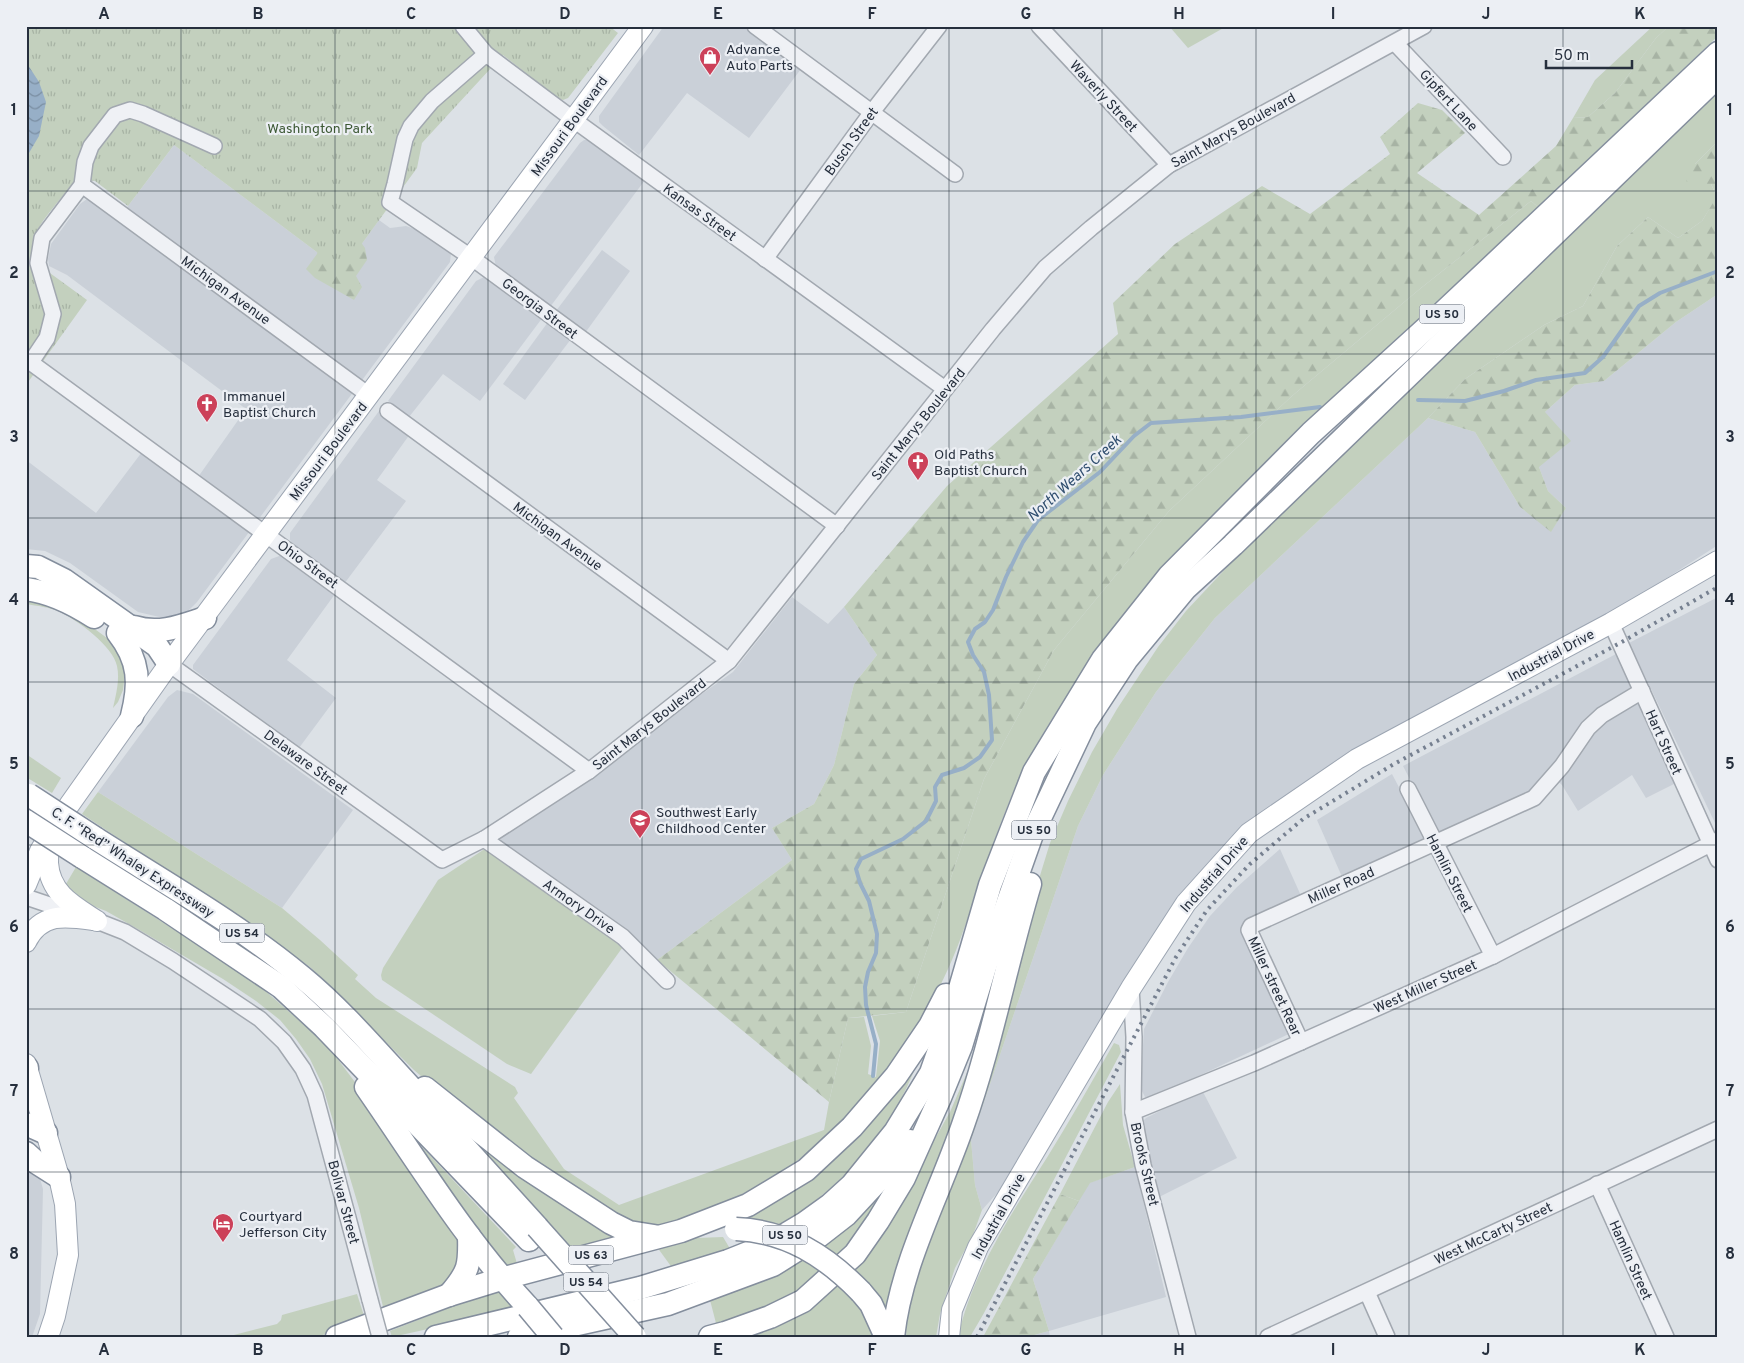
<svg xmlns="http://www.w3.org/2000/svg" width="1744" height="1363" font-family="Overpass,sans-serif">
<style>
.built{fill:#cad0d8}
.grass{fill:#c3d0be}
.forest{fill:url(#forest-firs)}
.park{fill:url(#park-tufts)}
.water{fill:url(#water-waves)}
.lines{fill:none;stroke-linecap:round;stroke-linejoin:round}
.stream{stroke:#97afc7;stroke-width:4}
.minor-casing{stroke:#a2a8b0;stroke-width:18}
.major-casing{stroke:#9ca5b2;stroke-width:22}
.highway-casing{stroke:#848e9d;stroke-width:25}
.minor{stroke:#eff1f5;stroke-width:15}
.major{stroke:#fff;stroke-width:20}
.highway{stroke:#fff;stroke-width:22}
.rail{stroke:#768090;stroke-width:4;stroke-dasharray:2.5 5;stroke-linecap:butt}
.minor-bridge-casing{stroke:#a2a8b0;stroke-width:18;stroke-linecap:butt}
.highway-bridge-casing{stroke:#848e9d;stroke-width:25;stroke-linecap:butt}
.minor-bridge{stroke:#eff1f5;stroke-width:15}
.highway-bridge{stroke:#fff;stroke-width:22}
.grid{fill:none;stroke:#262f3d;stroke-width:1;stroke-opacity:0.55}
.labels{text-anchor:middle;stroke-width:4.5;stroke-linejoin:round;paint-order:stroke}
.shield{fill:#eceff4;stroke:#616974;stroke-width:1}
.shield-label{font-size:12px;font-weight:bold;fill:#262f3d}
.poi-label{font-size:14px;fill:#262f3d;stroke:#eceff4;text-anchor:start}
.street-label{font-size:14px;fill:#262f3d;stroke:#eceff4}
.park-label{font-size:14px;fill:#3c5834;stroke:#eceff4}
.water-label{font-size:15px;font-style:italic;fill:#314f70;stroke:#eceff4}
.neatline{fill:none;stroke:#262f3d;stroke-width:2}
.grid-label{font-size:16px;text-anchor:middle;font-weight:bold;fill:#262f3d}
</style>
<defs>
<pattern id="forest-firs" width="22" height="20" patternUnits="userSpaceOnUse" patternTransform="scale(1.25)"><rect width="22" height="20" fill="#c3d0be"/><path d="M5 1l3.5 6h-7zM16 11l3.5 6h-7z" fill="#a7b3a4"/></pattern>
<pattern id="park-tufts" width="24" height="20" patternUnits="userSpaceOnUse" patternTransform="scale(1.25)"><rect width="24" height="20" fill="#c3d0be"/><path d="M3 7l-1-3M5 7V3M7 7l1-3M15 17l-1-3M17 17v-4M19 17l1-3" fill="none" stroke="#a7b3a4"/></pattern>
<pattern id="water-waves" width="16" height="10" patternUnits="userSpaceOnUse" patternTransform="scale(1.25)"><rect width="16" height="10" fill="#97afc7"/><path d="M0 5q4-4 8 0t8 0" fill="none" stroke="#7b8fa3"/></pattern>
</defs>
<rect width="100%" height="100%" fill="#dce1e6"/>
<!-- built -->
<g class="built">
<polygon points="664,26 743,26 801,69 749,138 687,93 639,155 603,126 599,122 599,116"/>
<polygon points="584,140 588,140 645,180 550,307 496,267 494,257 580,143"/>
<polygon points="174,145 342,271 379,220 390,228 406,226 420,231 451,253 450,262 197,602 188,611 177,617 168,619 138,612 70,563 45,551 26,549 26,460 96,513 142,452 191,487 246,409 67,275 49,266 48,259 51,244 80,204 87,199 95,200 119,218"/>
<polygon points="602,250 630,271 585,333 556,311"/>
<polygon points="484,277 491,279 543,317 480,401 443,374 409,417 388,401 476,281"/>
<polygon points="1718,294 1718,545 1600,621 1243,832 1007,1182 982,1210 975,1185 971,1140 1078,826 1103,775 1156,692 1215,618 1428,418 1475,432 1520,507 1551,531 1566,508 1548,491 1539,467 1545,412 1575,385 1604,381 1676,322"/>
<polygon points="548,322 571,339 525,400 503,384"/>
<polygon points="379,411 410,434 377,480 406,501 344,584 294,546 290,540 290,533"/>
<polygon points="282,555 335,594 287,660 336,698 299,748 193,669 193,665 271,559"/>
<polygon points="792,597 828,624 844,607 877,655 854,684 834,765 814,804 772,828 792,860 657,960 500,841 502,837 600,773 669,717 733,672"/>
<polygon points="1718,597 1718,826 1716,825 1629,643"/>
<polygon points="1616,654 1676,783 1646,798 1632,775 1578,811 1562,785 1550,774 1530,793 1439,836 1403,766"/>
<polygon points="177,690 193,694 353,810 282,908 98,792 168,697"/>
<polygon points="1392,774 1426,839 1343,879 1317,820"/>
<polygon points="1280,849 1302,898 1250,921 1293,1032 1149,1099 1145,1097 1141,1089 1141,1079 1144,1029 1168,982 1188,948 1210,916 1237,887"/>
<polygon points="1202,1090 1237,1158 1159,1197 1142,1126 1143,1121 1146,1118"/>
<polygon points="26,1163 39,1175 43,1189 40,1314 32,1337 26,1337"/>
<polygon points="1135,1167 1166,1297 1049,1331 1050,1337 1027,1337 1049,1331 1033,1279 1089,1183"/>
</g>
<!-- grass -->
<g class="grass">
<polygon points="1169,26 1227,26 1188,48"/>
<polygon points="1653,26 1669,26 1656,38 1615,93 1588,117 1573,118 1595,80"/>
<polygon points="1718,92 1718,141 1695,164 1711,184 1717,197 1702,221 1678,238 1648,217 1617,246 1583,306 1544,325 1465,379 1428,418 1215,618 1156,692 1103,775 1078,826 971,1140 975,1185 982,1210 973,1235 955,1268 940,1314 936,1337 906,1337 907,1309 1050,843 1068,801 1092,752 1117,709 1158,647 1186,611 1260,532"/>
<path d="M 1531,201 L 1538,207 L 1401,338 L 1086,667 C 1062,703 1037,740 1019,779 C 995,831 980,886 960,940 C 918,1051 832,1159 720,1204 C 701,1212 664,1231 644,1229 C 637,1228 628,1222 621,1218 C 591,1204 568,1185 542,1166 C 507,1140 471,1115 436,1089 L 414,1070 L 310,967 L 275,942 L 82,814 L 98,792 L 282,908 L 320,940 L 358,975 L 355,979 L 376,998 L 515,1087 L 518,1093 L 514,1098 L 564,1169 L 619,1205 L 824,1130 L 829,1102 L 848,1018 L 864,1017 L 871,1046 L 868,1074 L 876,1077 L 880,1041 L 872,1016 L 906,1012 L 984,779 L 1054,650 L 1169,511 L 1292,396 L 1421,288 Z"/>
<path d="M 26,596 L 65,607 L 111,641 L 126,666 L 123,690 L 118,702 L 113,708 C 116,694 120,680 117,666 C 113,646 77,620 60,612 C 49,607 38,606 26,604 Z"/>
<polygon points="26,754 61,778 52,793 26,777"/>
<polygon points="483,850 489,850 625,944 531,1074 507,1064 382,980 381,975 383,968 438,880"/>
<polygon points="76,867 253,980 327,1045 370,1102 465,1241 453,1285 385,1315 359,1208 322,1084 310,1059 296,1039 280,1020 256,1001 223,979 136,928 106,911 85,903 63,889"/>
<polygon points="981,1040 889,1317 853,1270 900,1201 950,1112"/>
<path d="M 1114,1043 L 1119,1045 L 1121,1052 L 984,1313 L 970,1337 L 958,1337 C 973,1270 1012,1213 1048,1156 C 1071,1119 1092,1081 1114,1043 Z"/>
<path d="M 922,1053 C 915,1068 909,1084 901,1099 C 874,1154 828,1195 777,1228 L 728,1219 L 763,1203 Z"/>
<polygon points="1120,1084 1123,1125 1135,1167 1090,1183 1079,1201 1060,1194 1108,1102"/>
<polygon points="459,1125 620,1236 573,1250"/>
<polygon points="422,1147 516,1247 513,1250 518,1267 505,1270 419,1150"/>
<polygon points="886,1189 858,1242 785,1304 717,1327 710,1300 855,1220"/>
<polygon points="723,1237 732,1252 673,1269 657,1247 696,1238"/>
<polygon points="840,1281 856,1296 879,1337 745,1337"/>
<polygon points="499,1288 518,1309 392,1337 390,1331"/>
<polygon points="357,1294 366,1322 316,1337 226,1337 277,1324 281,1320 282,1315"/>
</g>
<!-- forest -->
<g class="forest">
<polygon points="1669,26 1718,26 1718,36 1538,207 1531,201 1421,288 1292,396 1169,511 1054,650 984,779 906,1012 848,1018 829,1102 657,960 792,860 772,828 814,804 834,765 854,684 877,655 844,607 947,486 1118,334 1113,303 1175,244 1262,186 1310,214 1390,154 1380,137 1418,103 1442,110 1465,133 1417,173 1479,215 1556,146 1573,118 1588,117 1615,93 1656,38"/>
<polygon points="1718,141 1718,294 1676,322 1604,381 1575,385 1545,412 1571,441 1539,467 1548,491 1566,508 1551,532 1520,507 1475,432 1428,418 1465,379 1544,325 1583,306 1617,246 1648,217 1678,238 1702,221 1717,196 1711,184 1698,188 1686,181 1695,164"/>
<polygon points="358,238 365,248 367,260 356,276 362,287 354,300 315,278 306,269 317,254 319,243"/>
<polygon points="1060,1194 1079,1201 1033,1279 1049,1331 1027,1337 983,1337"/>
</g>
<!-- park -->
<path class="park" d="M 26,26 L 609,26 L 618,33 L 568,98 L 563,100 L 558,98 L 503,55 L 422,143 L 417,168 L 342,271 L 174,145 L 128,206 L 95,181 L 76,178 C 64,198 39,219 34,240 C 32,246 33,254 32,260 L 87,300 L 26,385 Z"/>
<!-- water -->
<polygon class="water" points="26,62 39,82 46,102 39,136 26,158"/>
<g class="lines">
<!-- stream -->
<g class="stream">
<polyline points="1418,400 1465,401 1504,391 1536,380 1585,373 1603,357 1639,306 1660,293 1718,271"/>
<polyline points="873,1076 876,1044 866,1005 865,987 868,972 876,953 877,934 869,901 860,883 856,869 861,859 903,839 926,821 936,801 935,787 942,775 964,768 980,757 992,740 989,695 984,672 973,655 968,642 975,629 985,622 993,610 1006,577 1023,542 1038,520 1100,472 1134,436 1151,423 1241,417 1320,407"/>
</g>
<!-- minor casing -->
<g class="minor-casing">
<g id="minor">
<polyline points="463,26 486,54 574,120 945,389"/>
<polyline points="755,26 955,174"/>
<polyline points="1039,26 1169,165"/>
<polyline points="1395,43 1503,157"/>
<polyline points="486,54 432,101 411,126 405,139 395,184 390,202 472,258 837,526"/>
<polyline points="82,185 370,396"/>
<polyline points="765,259 872,112 939,26"/>
<polyline points="26,359 589,771"/>
<polyline points="31,362 47,338 53,314 38,263 42,238 82,185 85,162 91,146 115,115 130,110 143,114 214,146"/>
<polyline points="388,411 729,661"/>
<polyline points="1611,623 1718,860"/>
<polyline points="169,664 442,860 484,839 589,771 729,661 993,329 1045,268 1091,228 1169,165 1424,26"/>
<polyline points="1408,789 1493,956"/>
<polyline points="484,839 623,937 667,981"/>
<polyline points="26,897 97,921 125,932 173,961 260,1019 284,1042 303,1069 315,1095 370,1300"/>
<polyline points="1131,988 1134,1037 1133,1112 1143,1165 1188,1337"/>
<polyline points="1301,1042 1249,930 1251,926 1534,798 1562,766 1588,728 1602,715 1642,691"/>
<polyline points="1133,1112 1254,1063 1493,956 1718,840"/>
<polyline points="1597,1184 1666,1337"/>
<polyline points="1367,1292 1387,1337"/>
<polyline points="1268,1337 1718,1129"/>
</g>
</g>
<!-- major casing -->
<g class="major-casing">
<g id="major">
<path d="M 50,843 C 48,849 48,856 48,863 C 50,894 74,906 97,921"/>
<polyline points="26,885 40,851 60,818 169,664 643,26"/>
<path d="M 26,942 C 41,912 66,916 93,920"/>
<polyline points="26,1064 59,1177 65,1204 68,1255 55,1316 48,1337"/>
<polyline points="949,1337 952,1310 978,1247 1131,988 1186,903 1249,833 1357,759 1611,623 1718,561"/>
</g>
</g>
<!-- highway casing -->
<g class="highway-casing">
<g id="highway">
<polyline points="26,566 38,567 64,580 157,646 169,664"/>
<path d="M 26,589 C 50,592 74,604 94,617"/>
<path d="M 134,627 C 159,635 181,626 205,618"/>
<path d="M 118,633 C 140,661 140,684 132,716"/>
<path d="M 95,838 C 164,882 238,924 302,977 C 342,1010 377,1051 413,1090 C 454,1135 495,1181 537,1227"/>
<polyline points="82,857 165,909 281,987 324,1027 529,1240"/>
<polyline points="26,1070 27,1068"/>
<path d="M 366,1087 C 418,1162 466,1241 528,1307"/>
<polyline points="425,1088 525,1167 611,1223 629,1232 654,1236"/>
<polyline points="26,1124 46,1133"/>
<polyline points="26,1153 37,1163 59,1177"/>
<polyline points="861,1292 871,1304 886,1337"/>
<path d="M 449,1295 C 469,1272 470,1265 469,1236"/>
<polyline points="337,1337 449,1295 501,1279 681,1231 748,1205 806,1170 852,1127 896,1076 930,1026 946,995"/>
<polyline points="436,1337 640,1288 728,1261 768,1245 805,1223 830,1205 852,1185 895,1132 931,1073 956,1002 990,885 1034,772 1103,659 1169,576 1311,433 1434,321 1718,53"/>
<polyline points="519,1337 668,1304 773,1265 819,1236 846,1215 897,1160 910,1141"/>
<polyline points="710,1337 725,1333 770,1317 803,1301 855,1254 878,1221 904,1178 939,1100 961,1046 985,967 1031,837 1085,723 1127,659 1185,589 1233,545 1718,76"/>
<path d="M 893,1337 C 901,1263 939,1195 963,1125 C 991,1046 1006,964 1030,884"/>
</g>
</g>
<!-- minor -->
<use href="#minor" class="minor"/>
<!-- major -->
<use href="#major" class="major"/>
<!-- highway -->
<use href="#highway" class="highway"/>
<!-- rail -->
<polyline class="rail" points="977,1337 1176,957 1207,910 1250,864 1303,819 1394,764 1620,643 1718,587"/>
<!-- minor-bridge casing -->
<g class="minor-bridge-casing">
<polyline id="minor-bridge" points="370,1300 380,1337"/>
</g>
<!-- highway-bridge casing -->
<g class="highway-bridge-casing">
<g id="highway-bridge">
<polyline points="29,795 95,838"/>
<polyline points="26,821 82,857"/>
<polyline points="537,1227 635,1337"/>
<path d="M 736,1229 C 787,1231 826,1256 861,1292"/>
<polyline points="528,1307 553,1337"/>
</g>
</g>
<!-- minor-bridge -->
<use href="#minor-bridge" class="minor-bridge"/>
<!-- highway-bridge -->
<use href="#highway-bridge" class="highway-bridge"/>
</g>
<!-- grid -->
<path class="grid" d="M 181,26 L 181,1337M 335,26 L 335,1337M 488,26 L 488,1337M 642,26 L 642,1337M 795,26 L 795,1337M 949,26 L 949,1337M 1102,26 L 1102,1337M 1256,26 L 1256,1337M 1409,26 L 1409,1337M 1563,26 L 1563,1337M 26,191 L 1718,191M 26,354 L 1718,354M 26,518 L 1718,518M 26,682 L 1718,682M 26,845 L 1718,845M 26,1009 L 1718,1009M 26,1172 L 1718,1172"/>
<!-- icons -->
<defs>
<g id="shop-pin" transform="scale(1.125)"><path d="M0 17L-7.5 6A9.5 9.5 0 1 1 7.5 6Z" fill="#cc4159" stroke="#eceff4"/><path d="M-5-2.5h2.3a2.7 3.5 0 0 1 5.4 0H5L5.5 6h-11ZM-1.5-2.5h3a1.5 2.3 0 0 0-3 0Z" fill="#fff"/></g>
<g id="church-pin" transform="scale(1.125)"><path d="M0 17L-7.5 6A9.5 9.5 0 1 1 7.5 6Z" fill="#cc4159" stroke="#eceff4"/><path d="M-1.2-6h2.4v3.5h3.3v2.4h-3.3V6h-2.4V-.1h-3.3v-2.4h3.3Z" fill="#fff"/></g>
<g id="school-pin" transform="scale(1.125)"><path d="M0 17L-7.5 6A9.5 9.5 0 1 1 7.5 6Z" fill="#cc4159" stroke="#eceff4"/><path d="M0-5L7-2L0 1L-7-2ZM-4 1L0 2.5L4 1V4Q0 6-4 4Z" fill="#fff"/></g>
<g id="hotel-pin" transform="scale(1.125)"><path d="M0 17L-7.5 6A9.5 9.5 0 1 1 7.5 6Z" fill="#cc4159" stroke="#eceff4"/><path d="M-6-4.5h1.5V1H6V5H4.5V3h-9V5H-6ZM-4 0a1.8 1.8 0 1 1 3.6 0ZM.5 0V-2.5h3Q6-2.5 6 0Z" fill="#fff"/></g>
</defs>
<g fill-rule="evenodd">
<use href="#shop-pin" x="710" y="57"/>
<use href="#church-pin" x="207" y="404"/>
<use href="#church-pin" x="918" y="462"/>
<use href="#school-pin" x="640" y="820"/>
<use href="#hotel-pin" x="223" y="1224"/>
</g>
<g class="labels">
<!-- shield labels -->
<g class="shield">
<rect x="1419.5" y="304.5" width="45" height="19" rx="4"/>
<rect x="1011.5" y="820.5" width="45" height="19" rx="4"/>
<rect x="219.5" y="923.5" width="45" height="19" rx="4"/>
<rect x="762.5" y="1225.5" width="45" height="19" rx="4"/>
<rect x="568.5" y="1245.5" width="45" height="19" rx="4"/>
<rect x="563.5" y="1272.5" width="45" height="19" rx="4"/>
</g>
<g class="shield-label">
<text x="1442" y="318">US 50</text>
<text x="1034" y="834">US 50</text>
<text x="242" y="937">US 54</text>
<text x="785" y="1239">US 50</text>
<text x="591" y="1259">US 63</text>
<text x="586" y="1286">US 54</text>
</g>
<!-- poi labels -->
<g class="poi-label">
<text x="726" y="54">Advance<tspan x="726" dy="16">Auto Parts</tspan></text>
<text x="223" y="401">Immanuel<tspan x="223" dy="16">Baptist Church</tspan></text>
<text x="934" y="459">Old Paths<tspan x="934" dy="16">Baptist Church</tspan></text>
<text x="656" y="817">Southwest Early<tspan x="656" dy="16">Childhood Center</tspan></text>
<text x="239" y="1221">Courtyard<tspan x="239" dy="16">Jefferson City</tspan></text>
</g>
<!-- street labels -->
<g class="street-label">
<text transform="translate(1104 96) rotate(47)" y="5">Waverly Street</text>
<text transform="translate(1449 100) rotate(47)" y="5">Gipfert Lane</text>
<text transform="translate(569 126) rotate(-54)" y="5">Missouri Boulevard</text>
<text transform="translate(1233 130) rotate(-29)" y="5">Saint Marys Boulevard</text>
<text transform="translate(851 141) rotate(-54)" y="5">Busch Street</text>
<text transform="translate(700 212) rotate(36)" y="5">Kansas Street</text>
<text transform="translate(226 290) rotate(36)" y="5">Michigan Avenue</text>
<text transform="translate(540 308) rotate(37)" y="5">Georgia Street</text>
<text transform="translate(918 424) rotate(-51)" y="5">Saint Marys Boulevard</text>
<text transform="translate(328 451) rotate(-53)" y="5">Missouri Boulevard</text>
<text transform="translate(558 536) rotate(36)" y="5">Michigan Avenue</text>
<text transform="translate(308 564) rotate(36)" y="5">Ohio Street</text>
<text transform="translate(1551 655) rotate(-28)" y="5">Industrial Drive</text>
<text transform="translate(649 724) rotate(-38)" y="5">Saint Marys Boulevard</text>
<text transform="translate(1664 742) rotate(66)" y="5">Hart Street</text>
<text transform="translate(306 762) rotate(36)" y="5">Delaware Street</text>
<text transform="translate(133 862) rotate(33)" y="5">C. F. “Red” Whaley Expressway</text>
<text transform="translate(1450 873) rotate(63)" y="5">Hamlin Street</text>
<text transform="translate(1214 874) rotate(-49)" y="5">Industrial Drive</text>
<text transform="translate(1341 885) rotate(-24)" y="5">Miller Road</text>
<text transform="translate(579 906) rotate(35)" y="5">Armory Drive</text>
<text transform="translate(1275 986) rotate(65)" y="5">Miller street Rear</text>
<text transform="translate(1425 986) rotate(-24)" y="5">West Miller Street</text>
<text transform="translate(1145 1164) rotate(77)" y="5">Brooks Street</text>
<text transform="translate(344 1202) rotate(75)" y="5">Bolivar Street</text>
<text transform="translate(998 1216) rotate(-61)" y="5">Industrial Drive</text>
<text transform="translate(1493 1233) rotate(-25)" y="5">West McCarty Street</text>
<text transform="translate(1631 1260) rotate(66)" y="5">Hamlin Street</text>
</g>
<!-- park labels -->
<g class="park-label">
<text x="320" y="133">Washington Park</text>
</g>
<!-- water labels -->
<g class="water-label">
<text transform="translate(1074 478) rotate(-42)" y="5">North Wears Creek</text>
</g>
</g>
<!-- border -->
<rect width="1744" height="1363" fill="none" stroke="#eceff4" stroke-width="55"/>
<!-- scale -->
<path d="M1546 60v8h86v-8" fill="none" stroke="#262f3d" stroke-width="2.5"/>
<text x="1554" y="60" font-size="15" fill="#262f3d" stroke="#eceff4" stroke-width="4" paint-order="stroke">50 m</text>
<rect x="28" y="28" width="1688" height="1308" class="neatline"/>
<g class="grid-label">
<text x="104" y="19">A</text>
<text x="258" y="19">B</text>
<text x="411" y="19">C</text>
<text x="565" y="19">D</text>
<text x="718" y="19">E</text>
<text x="872" y="19">F</text>
<text x="1026" y="19">G</text>
<text x="1179" y="19">H</text>
<text x="1333" y="19">I</text>
<text x="1486" y="19">J</text>
<text x="1640" y="19">K</text>
<text x="14" y="115">1</text>
<text x="1730" y="115">1</text>
<text x="14" y="278">2</text>
<text x="1730" y="278">2</text>
<text x="14" y="442">3</text>
<text x="1730" y="442">3</text>
<text x="14" y="605">4</text>
<text x="1730" y="605">4</text>
<text x="14" y="769">5</text>
<text x="1730" y="769">5</text>
<text x="14" y="932">6</text>
<text x="1730" y="932">6</text>
<text x="14" y="1096">7</text>
<text x="1730" y="1096">7</text>
<text x="14" y="1259">8</text>
<text x="1730" y="1259">8</text>
<text x="104" y="1355">A</text>
<text x="258" y="1355">B</text>
<text x="411" y="1355">C</text>
<text x="565" y="1355">D</text>
<text x="718" y="1355">E</text>
<text x="872" y="1355">F</text>
<text x="1026" y="1355">G</text>
<text x="1179" y="1355">H</text>
<text x="1333" y="1355">I</text>
<text x="1486" y="1355">J</text>
<text x="1640" y="1355">K</text>
</g>
</svg>
